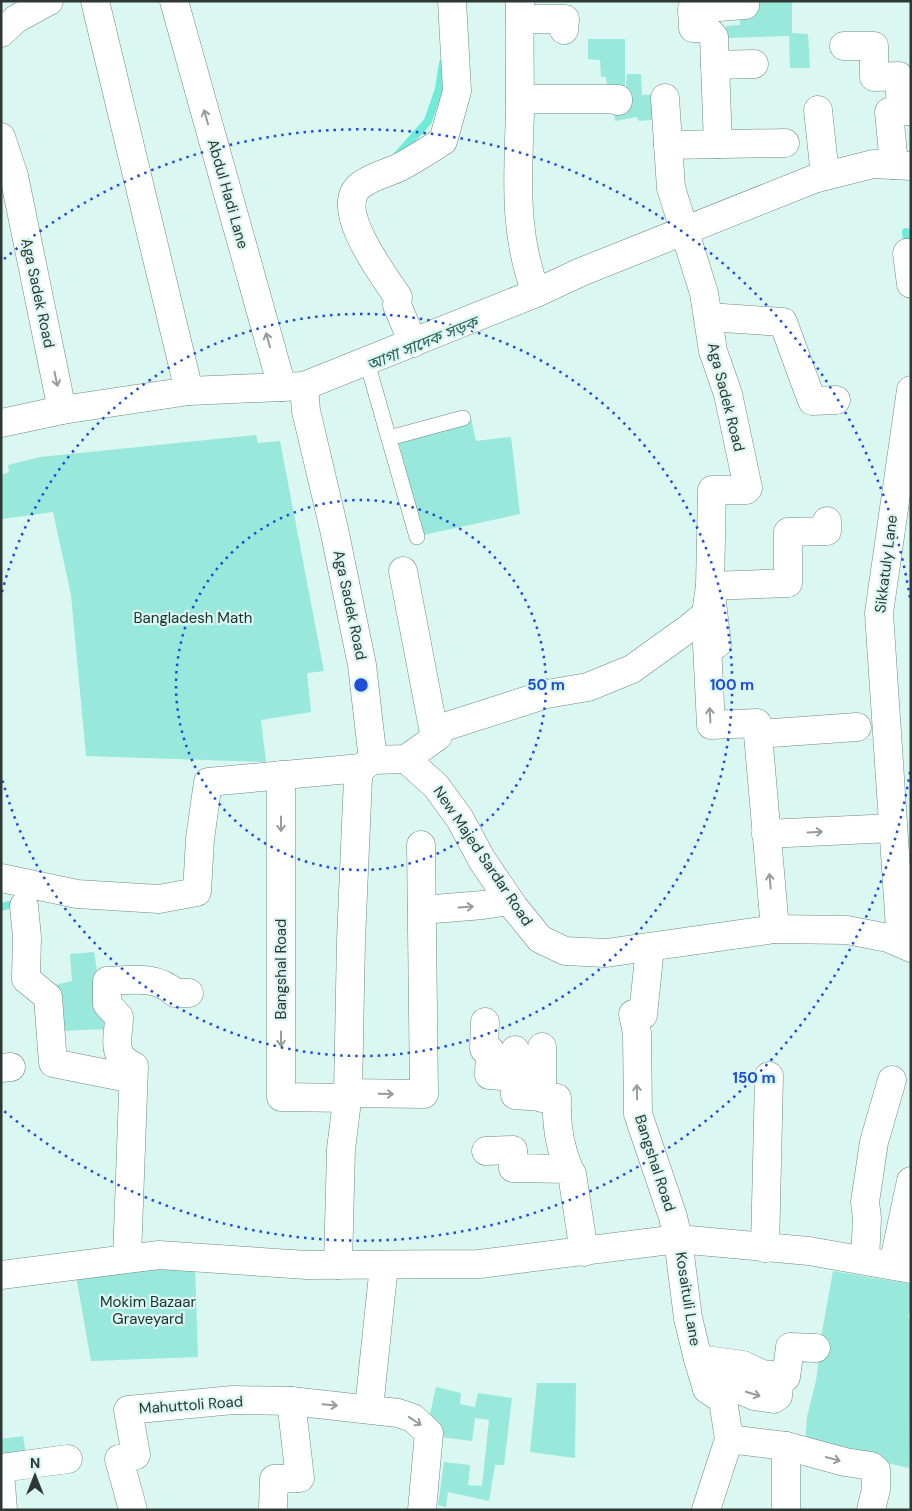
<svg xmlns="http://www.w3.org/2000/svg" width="912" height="1511" font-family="'DM Sans','Noto Sans Bengali',sans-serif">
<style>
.green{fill:#98e8db}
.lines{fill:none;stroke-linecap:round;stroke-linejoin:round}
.stream{stroke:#71ebd9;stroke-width:8}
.service-casing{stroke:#6f8984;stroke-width:16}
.minor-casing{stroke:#6f8984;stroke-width:29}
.tertiary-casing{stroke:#6f8984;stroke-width:29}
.service{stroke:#fff;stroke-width:15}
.minor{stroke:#fff;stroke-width:28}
.tertiary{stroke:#fff;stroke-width:28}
.oneway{stroke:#969c9a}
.ring{fill:none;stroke:#1d4ed8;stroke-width:2.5;stroke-dasharray:2.5 5}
.labels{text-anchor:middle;stroke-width:4.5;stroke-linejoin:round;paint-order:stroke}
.street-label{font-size:15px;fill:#2d3835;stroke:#daf7f1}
.park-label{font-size:15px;fill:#192f2c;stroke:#daf7f1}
.water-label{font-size:16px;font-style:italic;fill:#2e625b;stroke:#daf7f1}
.centre{fill:#1d4ed8;stroke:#daf7f1;stroke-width:2.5}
.ring-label{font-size:15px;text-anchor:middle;font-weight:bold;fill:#1d4ed8;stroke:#daf7f1;stroke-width:4.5;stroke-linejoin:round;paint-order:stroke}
</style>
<rect width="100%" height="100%" fill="#daf7f1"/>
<!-- green -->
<g class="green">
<polygon points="765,1 792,1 792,33 808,34 810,68 790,68 789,36 727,38 726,26 740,25 739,4"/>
<polygon points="588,39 625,39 625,86 607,86 606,77 601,77 600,60 588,59"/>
<polygon points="627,74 641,74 642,95 662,94 663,119 639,121 637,117 615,121 613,103 601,88 626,87"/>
<polygon points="471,418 476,441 511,437 520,514 423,535 398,439"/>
<polygon points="256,435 258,443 280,441 324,671 307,673 311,712 261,720 266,762 86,756 71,595 53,512 2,519 1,475 9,472 8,465 40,457"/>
<polygon points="94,952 106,1029 61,1031 55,985 72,981 70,954"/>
<polygon points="195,1264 198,1357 91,1361 75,1270"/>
<polygon points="833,1271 911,1284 911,1308 908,1318 911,1319 909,1468 805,1444 807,1417 816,1381 822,1332"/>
<polygon points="537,1383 576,1383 575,1458 530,1452"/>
<polygon points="436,1387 461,1393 460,1404 475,1407 478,1393 512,1398 504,1465 495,1465 489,1501 448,1492 446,1507 438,1505 444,1462 470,1465 468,1485 482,1486 489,1420 475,1418 472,1441 432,1436 428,1423"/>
<polygon points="23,1436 26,1455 1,1462 1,1439"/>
</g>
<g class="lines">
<!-- stream -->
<g class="stream">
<polyline points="396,157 428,121 439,89 443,63"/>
<polyline points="906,232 908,250"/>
<polyline points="1,907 20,902"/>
</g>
<!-- service casing -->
<g class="service-casing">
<g id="service">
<polyline points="367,362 417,537"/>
<polyline points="389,438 463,418"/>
</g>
</g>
<!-- minor casing -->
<g class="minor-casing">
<g id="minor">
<polyline points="95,1 189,391"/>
<polyline points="174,1 282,387"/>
<path d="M 520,1 C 519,38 520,75 520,112 C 518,176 513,232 536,293"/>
<polyline points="520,19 565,19 564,30"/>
<polyline points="1,33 16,19 49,1"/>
<polyline points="844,46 874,46 874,77 899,76 901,111"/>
<polyline points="715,65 754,64"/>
<polyline points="520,99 618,99 618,101"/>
<polyline points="818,110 825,176"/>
<polyline points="1,137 14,176 62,410"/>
<polyline points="718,144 714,37 706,28 693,28 692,9 745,5"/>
<polyline points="668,145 785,143"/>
<polyline points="894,165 889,112 911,111"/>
<polyline points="907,253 911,284"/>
<polyline points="708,317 783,322 812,401 836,400"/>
<path d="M 413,343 L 397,305 L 398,297 C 384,276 331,207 361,185 C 372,176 388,173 400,167 C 415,159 429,150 443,141 L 457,91 L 452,1"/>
<polyline points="304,386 306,411 334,529 362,665 373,760"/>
<polyline points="403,571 435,738"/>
<polyline points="758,734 857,727"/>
<polyline points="406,759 436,786 460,819 482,860 514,907 540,939 565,951 606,953 775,929 847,930 888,938 911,948"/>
<polyline points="373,760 406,759 438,736 441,728 547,694 588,687 632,669 689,628 706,614 710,586 712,490 746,490 748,488 728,394 713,351 704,293 671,188 665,98"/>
<polyline points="281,775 281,1097 347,1098"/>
<polyline points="766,834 893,828"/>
<polyline points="1,878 77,894 159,899 197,892 200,839 208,782 361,768"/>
<polyline points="24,906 27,937 26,979 48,997 53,1063 133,1079"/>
<polyline points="422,910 483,905 509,901"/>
<polyline points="775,929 757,723 711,725 707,644 717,644 710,586 788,583 788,532 827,531 827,521"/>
<polyline points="901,943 879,613 911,390"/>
<polyline points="650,948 643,1015 633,1014 637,1033 638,1114 673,1217 678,1239 688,1318 698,1359 707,1389 723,1400 729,1439 706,1510"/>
<polyline points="485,1022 484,1049 490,1050 489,1075 515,1077"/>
<polyline points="542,1047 542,1098"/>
<path d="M 515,1050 L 515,1095 L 557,1098 C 556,1123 559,1146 569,1169"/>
<polyline points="1,1068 11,1067"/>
<polyline points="348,1093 424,1094 421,845"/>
<polyline points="486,1151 513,1150 513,1168 569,1169 572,1174 584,1252"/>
<polyline points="765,1248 769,1076"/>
<path d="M 127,1258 L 134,1066 C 109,1054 119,1039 119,1017 L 107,1004 L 107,981 C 130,980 157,975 175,993 L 189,993"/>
<polyline points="865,1260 867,1218 865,1202 874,1142 892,1080"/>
<polyline points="338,1265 341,1149 348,1093 351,940 358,778 361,768 373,760"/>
<polyline points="893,1265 911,1181"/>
<polyline points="698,1359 743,1365 762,1374 786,1377 790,1347 816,1348"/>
<polyline points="707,1389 738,1389 754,1396 774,1399 778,1396 780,1376"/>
<polyline points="369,1408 384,1265"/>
<polyline points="729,1439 786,1446 845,1462 871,1466 876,1470 876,1489 871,1510"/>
<polyline points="786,1446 786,1510"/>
<polyline points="1,1468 68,1459"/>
<polyline points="1,1484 3,1510"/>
<polyline points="273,1509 274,1479 300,1478 291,1401"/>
<polyline points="133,1510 119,1459 136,1455 128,1410 233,1400 291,1401 398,1413 413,1418 429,1433 422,1510"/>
</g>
</g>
<!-- tertiary casing -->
<g class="tertiary-casing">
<g id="tertiary">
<polyline points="1,423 62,410 189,391 304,386 536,293 581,272 814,179 873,164 911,166"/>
<polyline points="1,1275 159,1255 307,1265 479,1264 678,1239 809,1251 911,1269"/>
</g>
</g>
<!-- service -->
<use href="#service" class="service"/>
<!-- minor -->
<use href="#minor" class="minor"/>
<!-- tertiary -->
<use href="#tertiary" class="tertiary"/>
</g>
<!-- one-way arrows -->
<defs><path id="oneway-shaft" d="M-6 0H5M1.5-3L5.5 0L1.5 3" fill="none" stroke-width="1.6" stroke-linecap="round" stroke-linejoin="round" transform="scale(1.25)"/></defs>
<g class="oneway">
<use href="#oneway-shaft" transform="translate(206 117) rotate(-106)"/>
<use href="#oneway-shaft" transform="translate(268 340) rotate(-106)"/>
<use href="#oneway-shaft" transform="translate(56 379) rotate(78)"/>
<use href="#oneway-shaft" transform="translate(710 715) rotate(-93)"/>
<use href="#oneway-shaft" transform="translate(281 824) rotate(90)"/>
<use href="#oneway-shaft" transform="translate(815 832) rotate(-3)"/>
<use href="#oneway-shaft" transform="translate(770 881) rotate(-95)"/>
<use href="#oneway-shaft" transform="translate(466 907) rotate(-4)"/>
<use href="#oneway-shaft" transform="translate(281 1039) rotate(90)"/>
<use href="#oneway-shaft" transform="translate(637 1092) rotate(-91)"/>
<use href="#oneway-shaft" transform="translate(386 1094) rotate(1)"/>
<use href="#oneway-shaft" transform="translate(753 1394) rotate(17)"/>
<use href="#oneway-shaft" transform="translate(330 1405) rotate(5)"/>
<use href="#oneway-shaft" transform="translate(415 1421) rotate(34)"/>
<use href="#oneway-shaft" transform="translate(833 1459) rotate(15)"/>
</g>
<!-- distance rings -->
<g class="ring">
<circle cx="361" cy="685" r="185"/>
<path d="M2 592A371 371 0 1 1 2 778"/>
<path d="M910 772A556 556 0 0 1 4 1111M4 259A556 556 0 0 1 910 598"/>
</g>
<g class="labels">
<!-- street labels -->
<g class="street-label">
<text transform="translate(228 194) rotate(74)" y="5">Abdul Hadi Lane</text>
<text transform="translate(38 293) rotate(78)" y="5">Aga Sadek Road</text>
<text transform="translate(726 397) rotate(76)" y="5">Aga Sadek Road</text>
<text transform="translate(886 564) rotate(-83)" y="5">Sikkatuly Lane</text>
<text transform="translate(350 605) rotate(78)" y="5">Aga Sadek Road</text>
<text transform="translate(483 856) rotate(56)" y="5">New Majed Sardar Road</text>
<text transform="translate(281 969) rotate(-90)" y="5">Bangshal Road</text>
<text transform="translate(655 1163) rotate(72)" y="5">Bangshal Road</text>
<text transform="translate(688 1299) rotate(81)" y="5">Kosaituli Lane</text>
<text transform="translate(191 1405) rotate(-4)" y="5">Mahuttoli Road</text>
</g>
<!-- park labels -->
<g class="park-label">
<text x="193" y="623">Bangladesh Math</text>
<text x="148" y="1307">Mokim Bazaar<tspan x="148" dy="17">Graveyard</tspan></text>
</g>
<!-- water labels -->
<g class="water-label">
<text transform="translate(422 343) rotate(-22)" y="6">আগা সাদেক সড়ক</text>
</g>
</g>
<circle cx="361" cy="685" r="8" class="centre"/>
<g class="ring-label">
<text x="546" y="690">50 m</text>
<text x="732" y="690">100 m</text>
<text x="754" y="1083">150 m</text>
</g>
<!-- border -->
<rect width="912" height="1511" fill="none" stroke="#2d3835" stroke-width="5"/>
<!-- north arrow -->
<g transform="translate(35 1476)" stroke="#daf7f1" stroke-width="4" paint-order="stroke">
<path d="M0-4L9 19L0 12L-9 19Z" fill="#2d3835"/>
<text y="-8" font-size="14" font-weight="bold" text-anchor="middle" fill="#2d3835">N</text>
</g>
</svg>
